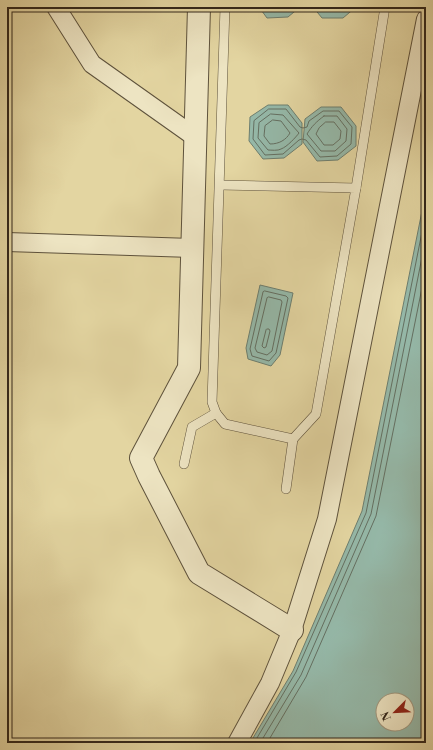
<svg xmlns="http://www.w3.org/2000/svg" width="433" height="750" font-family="'Libre Bodoni',serif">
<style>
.water{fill:#95b8a8;stroke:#6d7e6f;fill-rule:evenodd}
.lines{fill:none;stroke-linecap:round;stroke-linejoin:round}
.shore{stroke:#646f61;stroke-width:1}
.service-casing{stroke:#5e523c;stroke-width:10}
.minor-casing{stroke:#5e523c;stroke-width:20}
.tertiary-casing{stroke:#5e523c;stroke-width:24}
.service{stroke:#ede4c2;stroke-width:9}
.minor{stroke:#ede4c2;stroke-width:18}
.tertiary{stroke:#ede4c2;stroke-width:22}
</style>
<rect width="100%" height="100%" fill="#e3d5a1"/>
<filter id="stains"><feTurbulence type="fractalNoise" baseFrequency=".005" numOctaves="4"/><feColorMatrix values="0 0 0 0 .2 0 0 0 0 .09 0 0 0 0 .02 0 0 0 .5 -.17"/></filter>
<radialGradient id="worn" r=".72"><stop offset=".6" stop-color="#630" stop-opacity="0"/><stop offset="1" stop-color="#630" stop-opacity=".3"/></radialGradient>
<!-- water -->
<g class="water">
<polygon points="259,7 300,7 288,17 267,18"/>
<polygon points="313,7 356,7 343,18 322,18"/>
<polygon points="268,105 288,105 302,123 302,144 284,158 263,159 249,141 250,117"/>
<polygon points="321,107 341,107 356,126 356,146 338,160 317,161 303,142 305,119"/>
<path d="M 426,191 L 426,743 L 250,743 L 293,671 L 362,511 ZM 383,700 L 407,700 L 407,724 L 383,724 Z"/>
<polygon points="260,285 293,293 280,355 271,366 248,359 246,348"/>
</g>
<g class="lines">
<!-- shore -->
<g class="shore">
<polygon points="269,109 286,109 300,127 303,128 307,127 309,121 323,111 339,111 352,127 351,144 337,156 320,157 306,140 302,139 299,140 283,154 265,155 253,139 254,121"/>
<path d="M 271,114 L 283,115 L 299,133 C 296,137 287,147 281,149 C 278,151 271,150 268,150 L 258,138 L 259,123 Z"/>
<path d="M 324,116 L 337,116 L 347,129 L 346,141 L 335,151 L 321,151 L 307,134 C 312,126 316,122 324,116 Z"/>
<path d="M 273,120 L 281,121 L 290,133 C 286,140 279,144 270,144 L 264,136 L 265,126 Z"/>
<polygon points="326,122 334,122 341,131 340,139 333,145 324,145 316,134 319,128"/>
<polygon points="265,291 286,296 288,298 276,353 269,361 252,356 250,349 263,292"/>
<polygon points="269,297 281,300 282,302 272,351 267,355 257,352 255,348 267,298"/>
<polygon points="267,329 269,329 270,331 266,347 264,348 262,346 266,330"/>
<polyline points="254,743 296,672 366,513 426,212"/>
<polyline points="260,743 301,675 371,514 426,237"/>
<polyline points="267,743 306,677 376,516 426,268"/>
</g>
<!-- service casing -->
<g class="service-casing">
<g id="service">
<polyline points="220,185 356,188 316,414 293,439"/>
<polyline points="356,188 385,7"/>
<polyline points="216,413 225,424 293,439 286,489"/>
<polyline points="184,464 192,427 216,413 212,402 225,7"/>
</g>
</g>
<!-- minor casing -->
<g class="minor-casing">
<g id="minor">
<polyline points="56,7 92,64 195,137"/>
<polyline points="7,242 192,248"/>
<polyline points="237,743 270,683 292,630 327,519 426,19"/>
</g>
</g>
<!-- tertiary casing -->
<g class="tertiary-casing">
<polyline id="tertiary" points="199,7 189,368 141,458 149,476 199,573 292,630"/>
</g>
<!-- service -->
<use href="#service" class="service"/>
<!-- minor -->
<use href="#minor" class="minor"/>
<!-- tertiary -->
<use href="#tertiary" class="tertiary"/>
</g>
<!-- margin -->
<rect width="433" height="750" fill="none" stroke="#e3d5a1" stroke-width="24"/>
<rect x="8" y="8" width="417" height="734" fill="none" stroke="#32261a" stroke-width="2"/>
<rect x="12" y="12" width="409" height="726" fill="none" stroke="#32261a"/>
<!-- north arrow -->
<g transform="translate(395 712) rotate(246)"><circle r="19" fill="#ede4c2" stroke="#a2987f"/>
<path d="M0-3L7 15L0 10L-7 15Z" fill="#8f2418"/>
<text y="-6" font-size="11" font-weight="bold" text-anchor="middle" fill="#32261a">N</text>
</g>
<rect width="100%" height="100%" filter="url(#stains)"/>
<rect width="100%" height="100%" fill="url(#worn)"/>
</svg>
